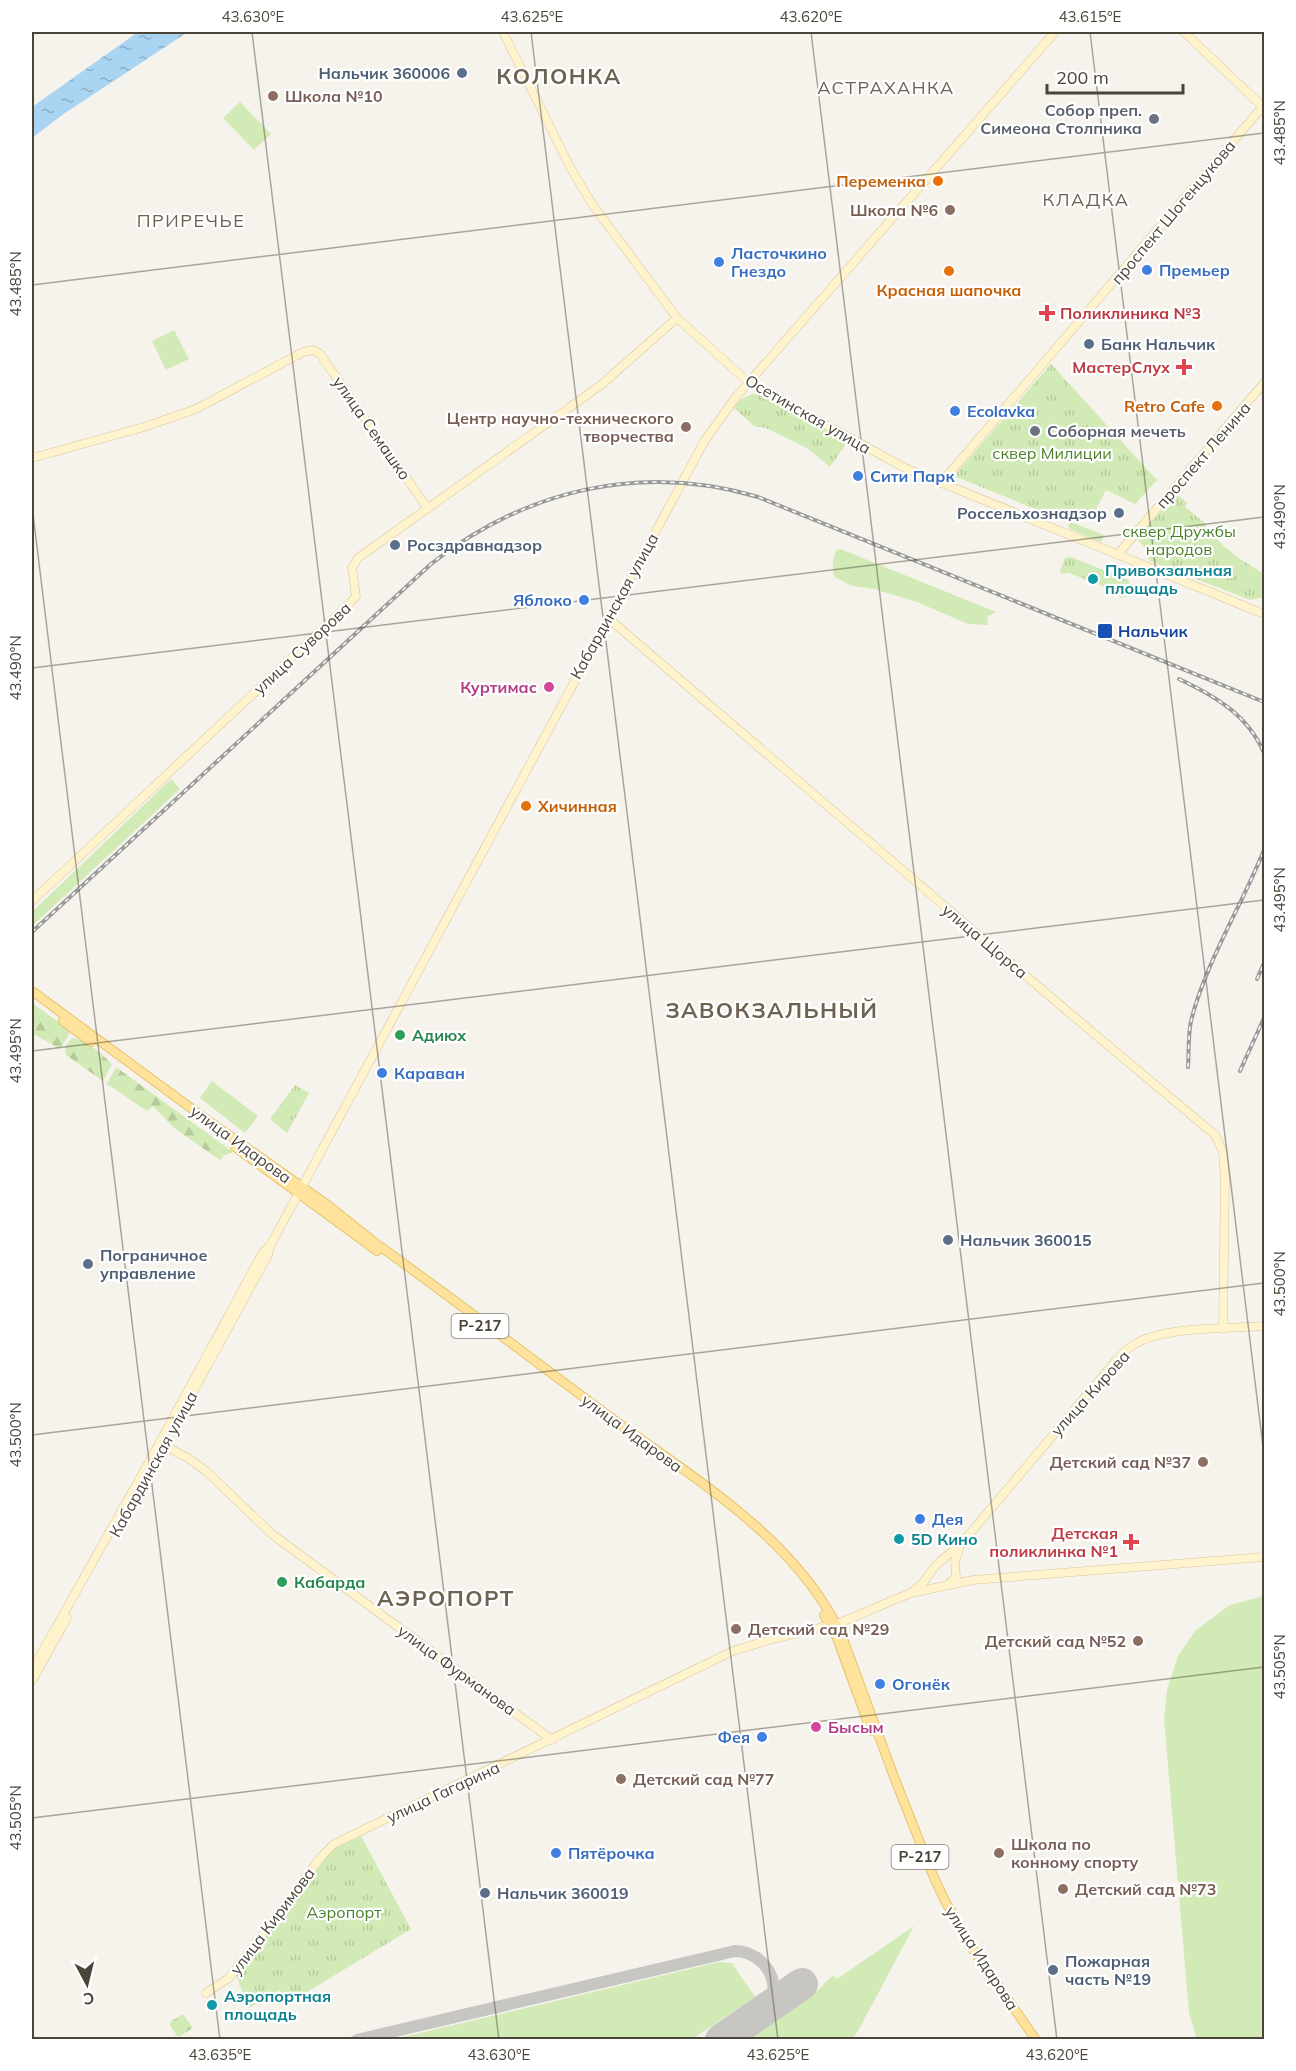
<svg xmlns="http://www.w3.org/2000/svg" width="1296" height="2071" font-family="Mulish,sans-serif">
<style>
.grass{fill:#d2eab5}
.forest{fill:url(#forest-firs)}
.park{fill:url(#park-tufts)}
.water{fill:url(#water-ripples)}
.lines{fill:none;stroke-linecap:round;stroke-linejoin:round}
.taxiway{stroke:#c8c6c3;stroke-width:12}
.runway{stroke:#c8c6c3;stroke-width:32}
.secondary-casing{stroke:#d6c79b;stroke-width:9}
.primary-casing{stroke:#e6c16a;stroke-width:10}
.secondary{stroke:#fff3cd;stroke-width:8}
.primary{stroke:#ffe39c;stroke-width:8}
.rail-casing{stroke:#9a9a9a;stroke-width:4}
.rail{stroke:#fff;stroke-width:1.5;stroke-dasharray:4.5;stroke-linecap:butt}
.ticks{fill:none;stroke:#4b4439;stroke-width:1.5;stroke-opacity:0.45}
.service-dot{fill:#5c6f8a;stroke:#fff;stroke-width:2}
.education-dot{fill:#8d6e63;stroke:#fff;stroke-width:2}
.worship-dot{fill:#6b7280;stroke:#fff;stroke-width:2}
.food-dot{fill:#e8710a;stroke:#fff;stroke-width:2}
.shop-dot{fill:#3f7fe0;stroke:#fff;stroke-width:2}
.health-dot{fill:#e0444e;stroke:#fff;stroke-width:2}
.culture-dot{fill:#0f9aa8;stroke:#fff;stroke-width:2}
.transit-dot{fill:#1a4fb4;stroke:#fff;stroke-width:2}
.hotel-dot{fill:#d1479c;stroke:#fff;stroke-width:2}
.leisure-dot{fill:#2e9e5b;stroke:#fff;stroke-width:2}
.labels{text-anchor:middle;stroke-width:4.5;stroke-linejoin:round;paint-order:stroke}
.shield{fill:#fff;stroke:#817c74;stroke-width:1.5}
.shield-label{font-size:15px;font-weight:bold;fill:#4b4439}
.service-label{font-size:16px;font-weight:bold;fill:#4e5e75;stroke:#fff;text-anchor:start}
.education-label{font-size:16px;font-weight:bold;fill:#785e54;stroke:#fff;text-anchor:start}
.worship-label{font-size:16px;font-weight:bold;fill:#5b616d;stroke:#fff;text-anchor:end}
.food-label{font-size:16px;font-weight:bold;fill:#c56008;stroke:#fff;text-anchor:end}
.street-label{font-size:16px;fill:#4b4439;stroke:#fff}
.shop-label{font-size:16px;font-weight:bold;fill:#366cbe;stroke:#fff;text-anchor:start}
.health-label{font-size:16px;font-weight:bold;fill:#be3a42;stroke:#fff;text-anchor:end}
.park-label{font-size:16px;fill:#4a7f2a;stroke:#fff}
.culture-label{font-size:16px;font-weight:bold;fill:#0d838f;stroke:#fff;text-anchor:start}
.transit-label{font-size:16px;font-weight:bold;fill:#164399;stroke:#fff;text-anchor:start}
.hotel-label{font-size:16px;font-weight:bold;fill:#b23c85;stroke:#fff;text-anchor:end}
.leisure-label{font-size:16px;font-weight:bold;fill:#27864d;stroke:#fff;text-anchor:start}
.neighbourhood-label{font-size:18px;letter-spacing:1.5px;fill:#6e6250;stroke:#fff}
.district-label{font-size:22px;font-weight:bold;letter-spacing:1.5px;fill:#6e6250;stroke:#fff}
.neatline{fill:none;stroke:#4b4439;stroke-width:2}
.ticks-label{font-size:15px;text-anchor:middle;fill:#4b4439}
</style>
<defs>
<pattern id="forest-firs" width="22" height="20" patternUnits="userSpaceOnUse" patternTransform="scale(1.5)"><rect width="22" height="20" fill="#d2eab5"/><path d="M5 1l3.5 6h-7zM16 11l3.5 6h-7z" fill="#b6ca9c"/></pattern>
<pattern id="park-tufts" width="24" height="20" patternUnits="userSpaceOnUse" patternTransform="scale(1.5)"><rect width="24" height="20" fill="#d2eab5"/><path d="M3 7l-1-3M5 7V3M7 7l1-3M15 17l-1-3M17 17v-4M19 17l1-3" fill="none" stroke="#b6ca9c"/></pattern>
<pattern id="water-ripples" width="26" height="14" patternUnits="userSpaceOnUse" patternTransform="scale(1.5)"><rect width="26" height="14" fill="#a9d4f2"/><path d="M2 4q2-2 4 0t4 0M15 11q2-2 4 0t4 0" fill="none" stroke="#8caec5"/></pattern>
</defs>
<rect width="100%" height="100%" fill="#f6f3ec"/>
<!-- grass -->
<g class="grass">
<polygon points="240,102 271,134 254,150 223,118"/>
<polygon points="174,330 189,359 166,370 152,341"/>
<polygon points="1069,523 1073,523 1104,535 1101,542 1070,529 1068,526"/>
<path d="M 841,549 L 843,550 L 996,612 L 987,617 L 988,625 L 968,624 L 917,602 L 874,589 L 852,586 L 835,577 C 831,567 833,560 836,550 Z"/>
<polygon points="171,779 180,789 32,926 32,912"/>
<polygon points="212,1081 258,1116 245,1133 200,1098"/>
<polygon points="1264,1596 1264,2039 1197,2039 1189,2013 1164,1718 1167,1690 1178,1656 1196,1630 1230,1605"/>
<polygon points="914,1926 858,2031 852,2039 749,2039 811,1997 833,1975 837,1979"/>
<polygon points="719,1962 732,1963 755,1997 692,2039 395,2039"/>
</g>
<!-- forest -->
<g class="forest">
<polygon points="32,1003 71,1031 60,1049 32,1033"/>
<path d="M 72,1038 C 88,1040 100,1053 112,1064 L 103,1081 L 66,1055 L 65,1046 Z"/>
<polygon points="116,1067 233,1152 223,1156 220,1160 174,1128 153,1106 147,1111 107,1084"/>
<polygon points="183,2014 193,2028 178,2037 170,2026 170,2022"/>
</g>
<!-- park -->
<g class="park">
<polygon points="1051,364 1157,480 1135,504 1106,490 1095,511 1076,512 1064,515 1062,520 954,476"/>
<polygon points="752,394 760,394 848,441 830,467 807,448 766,428 754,426 734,408 740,400"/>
<path d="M 1177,494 L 1187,503 L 1185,507 L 1205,523 L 1209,534 L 1213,533 C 1224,551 1247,563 1264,574 L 1264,597 L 1250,600 L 1150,561 L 1143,545 L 1136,539 Z"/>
<polygon points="1071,557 1128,580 1131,586 1126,597 1120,598 1118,592 1069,573 1062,574 1060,570 1065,558"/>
<polygon points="295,1085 309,1093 287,1133 270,1119"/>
<polygon points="361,1836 411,1929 302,1995 286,2002 279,1990 249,2008 236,1975 328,1854 335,1848"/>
</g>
<!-- water -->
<polygon class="water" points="138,32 188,32 65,113 32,138 32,107"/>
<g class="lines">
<!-- taxiway -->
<path class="taxiway" d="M 357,2040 L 735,1951 C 766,1951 789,1991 761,2012"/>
<!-- runway -->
<polyline class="runway" points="721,2040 802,1984"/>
<!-- secondary casing -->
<g class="secondary-casing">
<g id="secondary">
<polyline points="503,32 570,167 592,204 677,318 748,382 905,468 1264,614"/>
<polyline points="1184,32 1264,108"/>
<polyline points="32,458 144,427 196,409 303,352 313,350 320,354 428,509"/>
<polyline points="941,483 1264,105"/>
<polyline points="1118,554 1264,383"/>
<polyline points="608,618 1066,1010 1215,1135 1223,1152 1225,1178 1223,1329"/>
<polyline points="32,901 350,603 356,596 352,568 358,558 601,385 677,318"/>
<polyline points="181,1414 268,1255 270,1246"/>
<polyline points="159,1443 188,1458 206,1471 273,1535 552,1740"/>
<polyline points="948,1585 956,1577 955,1562 960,1545"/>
<path d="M 912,1592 L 923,1583 L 935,1566 L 961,1544 L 1114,1363 C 1120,1356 1127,1349 1135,1344 C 1167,1326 1227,1329 1264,1326"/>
<polyline points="32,1670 154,1453 263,1252 270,1246 705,440 736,397 1055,32"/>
<polyline points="32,1681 67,1618"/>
<polyline points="206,1993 229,1978 322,1856 334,1844 733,1651 772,1639 837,1624 911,1593 973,1580 1264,1557"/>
</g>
</g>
<!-- primary casing -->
<g class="primary-casing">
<g id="primary">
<path d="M 32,991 L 199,1114 L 325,1203 L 374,1242 C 455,1300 533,1360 613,1419 C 697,1481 796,1538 842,1636 L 894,1777 L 932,1873 L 944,1899 L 970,1945 L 1036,2040"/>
<polyline points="63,1021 91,1042"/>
<polyline points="235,1147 377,1251"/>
<polyline points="824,1615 837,1638 871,1731"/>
</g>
</g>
<!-- secondary -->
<use href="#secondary" class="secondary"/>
<!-- primary -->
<use href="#primary" class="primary"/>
<!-- rail casing -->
<g class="rail-casing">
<g id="rail">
<path d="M 1179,679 C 1215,696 1248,715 1264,753"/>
<path d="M 32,932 L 431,564 C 525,490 641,462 758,497 L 1264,702"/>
<polyline points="1257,979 1264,963"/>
<path d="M 1188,1067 C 1189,1052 1188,1035 1191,1021 C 1205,964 1242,905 1264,850"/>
<polyline points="1240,1071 1264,1018"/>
</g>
</g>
<!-- rail -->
<use href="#rail" class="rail"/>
</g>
<!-- ticks -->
<path class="ticks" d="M 252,32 L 499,2040M 531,32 L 778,2040M 811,32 L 1057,2040M 1090,32 L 1264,1455M 32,285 L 1264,133M 32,506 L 220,2040M 32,668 L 1264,517M 32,1051 L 1264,900M 32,1435 L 1264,1283M 32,1818 L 1264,1667"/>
<!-- markers -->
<g class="service-dot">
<circle cx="462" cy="73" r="6"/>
<circle cx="1089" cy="344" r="6"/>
<circle cx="1119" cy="513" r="6"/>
<circle cx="395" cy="545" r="6"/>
<circle cx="948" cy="1240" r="6"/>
<circle cx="88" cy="1264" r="6"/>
<circle cx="485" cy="1893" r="6"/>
<circle cx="1053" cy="1970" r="6"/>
</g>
<g class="education-dot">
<circle cx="273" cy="96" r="6"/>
<circle cx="950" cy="210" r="6"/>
<circle cx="686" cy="427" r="6"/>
<circle cx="1203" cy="1462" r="6"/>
<circle cx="736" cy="1629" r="6"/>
<circle cx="1138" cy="1641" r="6"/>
<circle cx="621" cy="1779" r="6"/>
<circle cx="999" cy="1853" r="6"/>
<circle cx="1063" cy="1889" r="6"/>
</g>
<g class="worship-dot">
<circle cx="1154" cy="119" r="6"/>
<circle cx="1035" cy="431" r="6"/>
</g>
<g class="food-dot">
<circle cx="938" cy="181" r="6"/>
<circle cx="949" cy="271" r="6"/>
<circle cx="1217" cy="406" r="6"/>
<circle cx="526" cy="806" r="6"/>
</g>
<g class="shop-dot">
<circle cx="719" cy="262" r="6"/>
<circle cx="1147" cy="270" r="6"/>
<circle cx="955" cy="411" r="6"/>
<circle cx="858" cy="476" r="6"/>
<circle cx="584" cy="600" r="6"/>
<circle cx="382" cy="1073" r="6"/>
<circle cx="920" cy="1519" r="6"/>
<circle cx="880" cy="1684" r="6"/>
<circle cx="762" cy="1737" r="6"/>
<circle cx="556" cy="1853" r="6"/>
</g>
<g class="health-dot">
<path d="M1044 304h6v6h6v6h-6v6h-6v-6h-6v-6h6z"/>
<path d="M1181 358h6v6h6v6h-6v6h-6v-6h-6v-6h6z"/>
<path d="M1128 1533h6v6h6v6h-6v6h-6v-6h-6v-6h6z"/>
</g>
<g class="culture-dot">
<circle cx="1093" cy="579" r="6"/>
<circle cx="899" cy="1539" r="6"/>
<circle cx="212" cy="2005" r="6"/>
</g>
<rect class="transit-dot" x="1097" y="623" width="16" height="16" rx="3"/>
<g class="hotel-dot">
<circle cx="549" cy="687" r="6"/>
<circle cx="816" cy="1727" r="6"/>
</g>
<g class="leisure-dot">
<circle cx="400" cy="1035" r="6"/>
<circle cx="282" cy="1582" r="6"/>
</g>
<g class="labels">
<!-- shield labels -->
<g class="shield">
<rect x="451.5" y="1314" width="57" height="24" rx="4.5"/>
<rect x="891.5" y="1845" width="57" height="24" rx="4.5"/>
</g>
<g class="shield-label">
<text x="480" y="1331">Р-217</text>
<text x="920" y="1862">Р-217</text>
</g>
<!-- service labels -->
<g class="service-label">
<text x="450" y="79" text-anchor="end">Нальчик 360006</text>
<text x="1101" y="350">Банк Нальчик</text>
<text x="1107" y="519" text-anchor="end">Россельхознадзор</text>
<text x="407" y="551">Росздравнадзор</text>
<text x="960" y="1246">Нальчик 360015</text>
<text x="100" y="1261">Пограничное<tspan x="100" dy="18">управление</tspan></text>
<text x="497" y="1899">Нальчик 360019</text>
<text x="1065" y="1967">Пожарная<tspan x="1065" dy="18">часть №19</tspan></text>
</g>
<!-- education labels -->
<g class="education-label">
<text x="285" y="102">Школа №10</text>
<text x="938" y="216" text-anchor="end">Школа №6</text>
<text x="674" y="424" text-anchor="end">Центр научно-технического<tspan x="674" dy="18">творчества</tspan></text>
<text x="1191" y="1468" text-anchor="end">Детский сад №37</text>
<text x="748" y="1635">Детский сад №29</text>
<text x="1126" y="1647" text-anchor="end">Детский сад №52</text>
<text x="633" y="1785">Детский сад №77</text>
<text x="1011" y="1850">Школа по<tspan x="1011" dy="18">конному спорту</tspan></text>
<text x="1075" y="1895">Детский сад №73</text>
</g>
<!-- worship labels -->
<g class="worship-label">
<text x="1142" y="116">Собор преп.<tspan x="1142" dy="18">Симеона Столпника</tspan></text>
<text x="1047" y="437" text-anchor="start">Соборная мечеть</text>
</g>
<!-- food labels -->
<g class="food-label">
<text x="926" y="187">Переменка</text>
<text x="949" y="296" text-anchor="middle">Красная шапочка</text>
<text x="1205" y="412">Retro Cafe</text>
<text x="538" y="812" text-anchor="start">Хичинная</text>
</g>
<!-- street labels -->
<g class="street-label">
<text transform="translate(1173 212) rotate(-50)" y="6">проспект Шогенцукова</text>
<text transform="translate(808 414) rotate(30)" y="6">Осетинская улица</text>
<text transform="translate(372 428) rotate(55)" y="6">улица Семашко</text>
<text transform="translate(1203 455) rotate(-49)" y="6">проспект Ленина</text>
<text transform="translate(614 606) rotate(-61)" y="6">Кабардинская улица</text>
<text transform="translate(302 648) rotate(-43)" y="6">улица Суворова</text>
<text transform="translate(985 941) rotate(40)" y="6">улица Щорса</text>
<text transform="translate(241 1144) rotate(36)" y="6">улица Идарова</text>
<text transform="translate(1090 1393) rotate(-48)" y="6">улица Кирова</text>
<text transform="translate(632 1433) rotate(36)" y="6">улица Идарова</text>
<text transform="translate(153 1464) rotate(-61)" y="6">Кабардинская улица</text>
<text transform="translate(457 1670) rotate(36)" y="6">улица Фурманова</text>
<text transform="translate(443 1792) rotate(-25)" y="6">улица Гагарина</text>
<text transform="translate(272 1921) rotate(-53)" y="6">улица Киримова</text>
<text transform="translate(982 1958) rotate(57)" y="6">улица Идарова</text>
</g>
<!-- shop labels -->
<g class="shop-label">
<text x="731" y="259">Ласточкино<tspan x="731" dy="18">Гнездо</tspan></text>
<text x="1159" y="276">Премьер</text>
<text x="967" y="417">Ecolavka</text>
<text x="870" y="482">Сити Парк</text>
<text x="572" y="606" text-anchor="end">Яблоко</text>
<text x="394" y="1079">Караван</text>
<text x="932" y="1525">Дея</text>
<text x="892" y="1690">Огонёк</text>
<text x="750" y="1743" text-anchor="end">Фея</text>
<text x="568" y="1859">Пятёрочка</text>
</g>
<!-- health labels -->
<g class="health-label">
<text x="1060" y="319" text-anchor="start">Поликлиника №3</text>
<text x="1170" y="373">МастерСлух</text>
<text x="1118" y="1539">Детская<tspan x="1118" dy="18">поликлинка №1</tspan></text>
</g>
<!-- park labels -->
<g class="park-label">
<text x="1052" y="459">сквер Милиции</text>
<text x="1179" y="537">сквер Дружбы<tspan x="1179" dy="18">народов</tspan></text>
<text x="344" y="1918">Аэропорт</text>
</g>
<!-- culture labels -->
<g class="culture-label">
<text x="1105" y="576">Привокзальная<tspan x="1105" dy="18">площадь</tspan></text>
<text x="911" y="1545">5D Кино</text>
<text x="224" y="2002">Аэропортная<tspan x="224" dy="18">площадь</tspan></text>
</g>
<!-- transit labels -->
<g class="transit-label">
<text x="1118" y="637">Нальчик</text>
</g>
<!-- hotel labels -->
<g class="hotel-label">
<text x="537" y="693">Куртимас</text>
<text x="828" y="1733" text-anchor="start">Бысым</text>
</g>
<!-- leisure labels -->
<g class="leisure-label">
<text x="412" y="1041">Адиюх</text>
<text x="294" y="1588">Кабарда</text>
</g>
<!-- neighbourhood labels -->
<g class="neighbourhood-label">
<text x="886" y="94">АСТРАХАНКА</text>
<text x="1086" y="206">КЛАДКА</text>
<text x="191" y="227">ПРИРЕЧЬЕ</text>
</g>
<!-- district labels -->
<g class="district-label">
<text x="559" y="84">КОЛОНКА</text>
<text x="772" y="1018">ЗАВОКЗАЛЬНЫЙ</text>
<text x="446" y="1606">АЭРОПОРТ</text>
</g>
</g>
<!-- border -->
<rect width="1296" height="2071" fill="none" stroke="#ffffff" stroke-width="66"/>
<!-- north arrow -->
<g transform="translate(87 1984) rotate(173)" stroke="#ffffff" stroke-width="4.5" paint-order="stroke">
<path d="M0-4.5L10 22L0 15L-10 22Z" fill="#4b4439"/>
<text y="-9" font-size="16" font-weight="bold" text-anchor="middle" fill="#4b4439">С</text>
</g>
<!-- scale -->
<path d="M1047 84v9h136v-9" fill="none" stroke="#4b4439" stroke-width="3"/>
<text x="1056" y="84" font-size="18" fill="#4b4439" stroke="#ffffff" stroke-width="4.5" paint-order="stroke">200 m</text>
<rect x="33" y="33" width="1230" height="2005" class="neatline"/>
<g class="ticks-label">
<text x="253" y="22">43.630°E</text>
<text x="532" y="22">43.625°E</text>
<text x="811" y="22">43.620°E</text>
<text x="1090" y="22">43.615°E</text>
<text transform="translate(1280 133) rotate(-90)" y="5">43.485°N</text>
<text transform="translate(16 284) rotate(-90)" y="5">43.485°N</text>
<text transform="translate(1280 517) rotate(-90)" y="5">43.490°N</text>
<text transform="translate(16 668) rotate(-90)" y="5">43.490°N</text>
<text transform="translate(1280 900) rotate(-90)" y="5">43.495°N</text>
<text transform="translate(16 1051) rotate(-90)" y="5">43.495°N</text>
<text transform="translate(1280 1284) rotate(-90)" y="5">43.500°N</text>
<text transform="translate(16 1435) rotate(-90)" y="5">43.500°N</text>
<text transform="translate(1280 1667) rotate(-90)" y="5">43.505°N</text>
<text transform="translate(16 1818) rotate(-90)" y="5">43.505°N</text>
<text x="220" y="2060">43.635°E</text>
<text x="499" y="2060">43.630°E</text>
<text x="778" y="2060">43.625°E</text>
<text x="1057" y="2060">43.620°E</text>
</g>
</svg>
